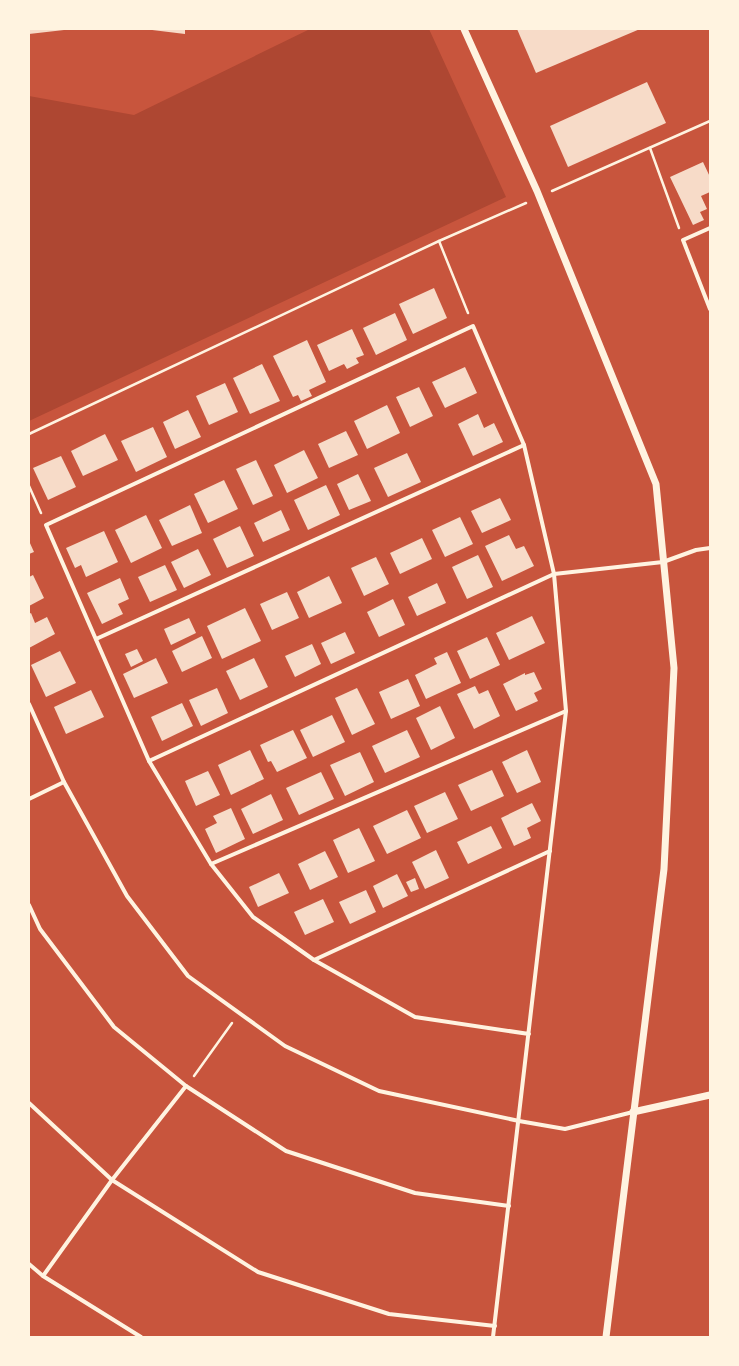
<svg xmlns="http://www.w3.org/2000/svg" width="739" height="1366" font-family="'Roboto Serif',serif">
<style>
.green{fill:#ae4732}
.building{fill:#f7dbc8}
.lines{fill:none;stroke-linecap:round;stroke-linejoin:round}
.path{stroke:#fff3e0;stroke-width:2.5}
.minor{stroke:#fff3e0;stroke-width:4}
.tertiary{stroke:#fff3e0;stroke-width:7}
</style>
<rect width="100%" height="100%" fill="#c8553d"/>
<!-- green -->
<polygon class="green" points="310,29 429,29 506,197 29,421 29,96 134,115"/>
<!-- building -->
<g class="building">
<polygon points="29,29 63,29 64,30 29,34"/>
<polygon points="144,29 185,29 185,34"/>
<polygon points="517,29 640,29 536,73"/>
<polygon points="647,82 666,123 568,167 550,126"/>
<polygon points="703,162 710,177 710,192 701,196 707,209 700,212 704,220 693,225 670,177"/>
<polygon points="434,288 447,318 413,334 399,304"/>
<polygon points="395,313 407,340 376,355 363,328"/>
<polygon points="352,329 364,355 356,358 359,363 347,369 344,364 329,371 317,345"/>
<polygon points="307,340 326,382 309,390 312,396 301,401 298,395 293,397 273,356"/>
<polygon points="262,364 280,401 250,414 233,378"/>
<polygon points="465,367 477,393 445,408 432,382"/>
<polygon points="225,383 238,412 209,425 196,396"/>
<polygon points="419,387 433,416 410,427 396,397"/>
<polygon points="387,405 400,433 367,449 354,421"/>
<polygon points="188,410 201,437 175,449 163,422"/>
<polygon points="478,414 484,428 494,423 503,442 473,456 458,424"/>
<polygon points="153,427 167,457 136,472 121,441"/>
<polygon points="346,431 358,455 329,468 318,444"/>
<polygon points="105,434 118,460 83,476 71,451"/>
<polygon points="304,450 318,478 287,493 274,465"/>
<polygon points="407,453 421,482 388,497 374,468"/>
<polygon points="61,456 76,487 48,500 33,468"/>
<polygon points="256,460 273,496 253,505 236,469"/>
<polygon points="358,474 371,501 349,510 337,484"/>
<polygon points="224,480 238,509 208,523 194,494"/>
<polygon points="326,485 340,515 308,530 294,500"/>
<polygon points="500,498 511,520 482,533 471,511"/>
<polygon points="190,505 202,533 172,546 159,520"/>
<polygon points="281,510 290,530 263,542 254,523"/>
<polygon points="146,515 162,548 131,563 115,530"/>
<polygon points="460,517 473,544 445,557 432,530"/>
<polygon points="240,526 254,556 227,568 213,539"/>
<polygon points="104,531 118,562 86,577 81,565 75,568 66,548"/>
<polygon points="509,535 516,549 524,546 534,566 502,581 485,546"/>
<polygon points="422,538 432,559 400,574 390,553"/>
<polygon points="29,541 34,552 29,554"/>
<polygon points="198,549 211,575 184,588 171,562"/>
<polygon points="478,555 493,587 467,599 452,567"/>
<polygon points="376,557 389,584 364,596 351,568"/>
<polygon points="165,565 177,590 150,602 138,577"/>
<polygon points="33,575 44,598 29,606 29,577"/>
<polygon points="329,576 342,603 309,618 297,592"/>
<polygon points="120,578 129,599 118,604 123,614 102,624 87,593"/>
<polygon points="437,583 446,603 417,616 408,597"/>
<polygon points="287,592 299,618 272,630 260,604"/>
<polygon points="393,599 405,625 379,637 367,612"/>
<polygon points="245,608 261,641 222,659 207,626"/>
<polygon points="31,613 35,623 47,617 55,634 29,648 29,614"/>
<polygon points="532,616 545,643 509,660 496,633"/>
<polygon points="189,618 196,633 171,645 164,629"/>
<polygon points="345,632 355,653 331,664 321,643"/>
<polygon points="202,636 212,658 182,672 172,651"/>
<polygon points="487,637 500,665 470,679 457,651"/>
<polygon points="312,644 321,664 295,677 285,656"/>
<polygon points="137,649 143,661 131,667 125,654"/>
<polygon points="60,651 76,683 46,697 31,665"/>
<polygon points="447,652 461,683 426,699 415,675 437,664 434,658"/>
<polygon points="156,658 168,683 134,698 123,674"/>
<polygon points="254,658 268,687 240,700 226,671"/>
<polygon points="534,672 542,689 534,693 538,701 516,711 503,684 525,673 525,675"/>
<polygon points="408,679 420,706 391,719 379,692"/>
<polygon points="475,686 479,694 488,690 500,716 474,729 457,694"/>
<polygon points="217,688 228,713 201,726 189,700"/>
<polygon points="357,688 375,724 352,735 335,698"/>
<polygon points="91,690 104,717 66,734 54,707"/>
<polygon points="182,703 193,726 162,741 151,717"/>
<polygon points="440,706 455,738 431,750 416,718"/>
<polygon points="332,715 345,742 313,757 300,730"/>
<polygon points="293,730 307,758 277,772 271,761 268,762 260,745"/>
<polygon points="407,730 420,757 385,773 372,746"/>
<polygon points="250,750 264,779 231,795 218,765"/>
<polygon points="527,750 541,782 517,793 502,762"/>
<polygon points="360,752 374,782 345,796 330,765"/>
<polygon points="492,770 504,796 471,811 458,785"/>
<polygon points="208,771 220,795 196,806 185,781"/>
<polygon points="321,772 334,799 299,815 286,788"/>
<polygon points="445,792 458,819 427,833 414,806"/>
<polygon points="271,794 283,820 253,834 241,809"/>
<polygon points="532,803 541,821 527,828 531,838 514,846 501,818"/>
<polygon points="231,808 245,839 216,853 205,829 217,823 213,816"/>
<polygon points="407,810 421,838 387,854 373,826"/>
<polygon points="491,826 502,848 468,864 457,842"/>
<polygon points="359,828 375,861 348,873 333,840"/>
<polygon points="436,850 449,878 425,889 412,862"/>
<polygon points="325,851 338,877 310,890 298,864"/>
<polygon points="279,873 289,893 258,907 249,887"/>
<polygon points="397,874 408,896 383,908 373,886"/>
<polygon points="415,878 419,889 411,892 406,882"/>
<polygon points="366,890 376,912 350,924 339,902"/>
<polygon points="323,899 334,922 305,935 294,912"/>
</g>
<g class="lines">
<!-- path -->
<g class="path">
<polyline points="650,148 679,228"/>
<polyline points="552,191 710,121"/>
<polyline points="439,241 468,313"/>
<polyline points="29,434 439,241 526,203"/>
<polyline points="29,486 41,513"/>
<polyline points="194,1076 232,1023"/>
</g>
<!-- minor -->
<g class="minor">
<polyline points="710,228 683,240 710,309"/>
<polyline points="96,639 524,445"/>
<polyline points="29,704 64,782 127,896 188,976 285,1046 379,1091 519,1121 565,1129 633,1112"/>
<polyline points="149,761 554,574 663,562 696,550 710,548"/>
<polyline points="29,799 64,782"/>
<polyline points="211,864 566,711"/>
<polyline points="29,905 40,929 114,1027 186,1086 286,1151 415,1193 509,1206"/>
<polyline points="314,960 550,851"/>
<polyline points="29,1103 112,1180 258,1272 389,1314 495,1326"/>
<polyline points="29,1264 43,1276 141,1337"/>
<polyline points="43,1276 112,1180 186,1086"/>
<polyline points="493,1337 566,711 554,574 524,445 473,326 46,525 149,761 211,864 253,917 314,960 415,1017 529,1034"/>
</g>
<!-- tertiary -->
<g class="tertiary">
<polyline points="464,29 537,191 656,484 674,668 664,869 606,1337"/>
<polyline points="633,1112 710,1095"/>
</g>
</g>
<!-- border -->
<rect width="739" height="1366" fill="none" stroke="#fff3e0" stroke-width="60"/>
</svg>
